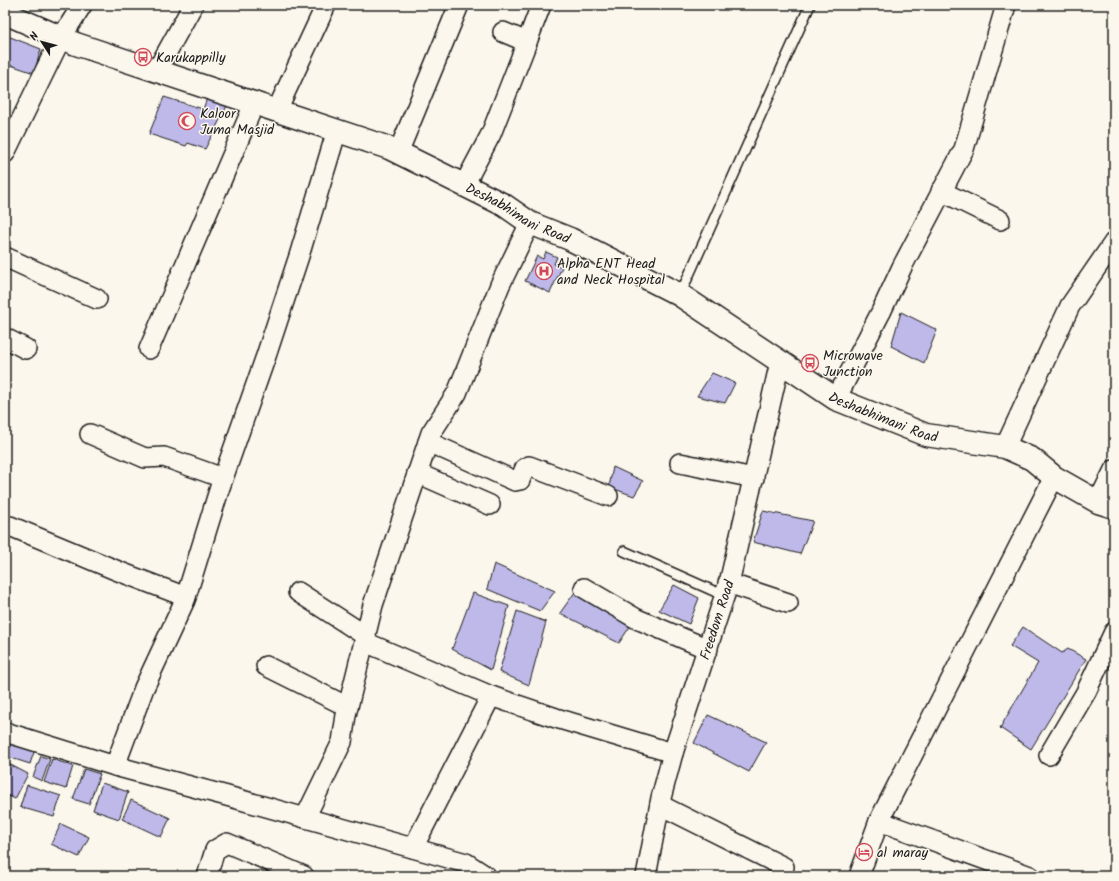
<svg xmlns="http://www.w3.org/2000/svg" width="1119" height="881" font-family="Kalam,sans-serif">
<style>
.building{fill:#bfb9ea;stroke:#1c1c1c}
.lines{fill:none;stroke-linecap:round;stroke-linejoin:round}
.lane-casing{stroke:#1c1c1c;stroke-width:12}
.street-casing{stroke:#1c1c1c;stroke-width:22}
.secondary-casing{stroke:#1c1c1c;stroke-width:25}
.lane{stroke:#fbf7ec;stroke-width:9}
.street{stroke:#fbf7ec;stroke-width:19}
.secondary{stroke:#fbf7ec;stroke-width:22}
.labels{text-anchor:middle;stroke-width:3;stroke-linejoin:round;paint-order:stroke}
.poi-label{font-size:14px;fill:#1c1c1c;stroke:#fbf7ec;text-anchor:start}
.street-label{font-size:14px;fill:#1c1c1c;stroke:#fbf7ec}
</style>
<rect width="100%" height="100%" fill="#fbf7ec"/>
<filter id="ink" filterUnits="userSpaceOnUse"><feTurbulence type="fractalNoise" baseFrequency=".025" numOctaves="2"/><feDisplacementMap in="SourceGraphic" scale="8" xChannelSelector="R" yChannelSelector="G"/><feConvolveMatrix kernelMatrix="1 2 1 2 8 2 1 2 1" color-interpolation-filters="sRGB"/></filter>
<g filter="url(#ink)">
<!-- building -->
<g class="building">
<polygon points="5,35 41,49 34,73 5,63"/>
<polygon points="209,93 231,98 205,149 188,143 186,146 149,134 164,97 203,109"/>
<polygon points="5,107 9,109 5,122"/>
<polygon points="546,252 557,257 554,264 562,267 550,293 525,281 537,256 543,259"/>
<polygon points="901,312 937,330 924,363 891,346"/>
<polygon points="712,373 735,383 725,403 697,396"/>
<polygon points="613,467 643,481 634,496 609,487"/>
<polygon points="763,511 813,521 800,554 753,542"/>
<polygon points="494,564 555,591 540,611 487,589"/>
<polygon points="674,585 699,598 689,624 659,610"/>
<polygon points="575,592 633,622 619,643 560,613"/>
<polygon points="473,593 509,606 491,670 452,649"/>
<polygon points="517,611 546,622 529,685 499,672"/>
<polygon points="1023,627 1062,653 1068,649 1086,659 1031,749 1000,728 1038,663 1010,646"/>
<polygon points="708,715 766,742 749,772 694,743"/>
<polygon points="5,740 35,749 30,764 5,756"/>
<polygon points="41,756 50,759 42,781 33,777"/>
<polygon points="52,759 73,766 66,789 44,782"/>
<polygon points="5,762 28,774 15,799 5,794"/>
<polygon points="84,769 100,774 89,804 73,799"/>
<polygon points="102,783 128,792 119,819 93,810"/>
<polygon points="27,785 61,796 54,817 20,807"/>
<polygon points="131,800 170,818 161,837 122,819"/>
<polygon points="61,824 89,837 79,857 51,844"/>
</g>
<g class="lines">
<!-- lane casing -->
<g class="lane-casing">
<g id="lane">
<polyline points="680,295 810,5"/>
<polyline points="624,551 716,592 726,591"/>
</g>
</g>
<!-- street casing -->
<g class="street-casing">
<g id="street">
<polyline points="503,32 527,42 541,5"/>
<polyline points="157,70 193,5"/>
<polyline points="277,110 326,5"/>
<polyline points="5,153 61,38 82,5"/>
<polyline points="398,153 459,5"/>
<polyline points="464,185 491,134 527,42"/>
<polyline points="941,191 1000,220"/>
<polyline points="5,257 97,299"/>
<polyline points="5,338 26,349"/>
<polyline points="149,349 255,102"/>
<polyline points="836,399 881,312 902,267 964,149 1006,5"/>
<polyline points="90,434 145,458 164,457 223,478"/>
<polyline points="428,442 515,481 520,480 525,468 529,466 608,496"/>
<polyline points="1005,447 1070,306 1114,242"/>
<polyline points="680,463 754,478"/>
<polyline points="417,473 490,505"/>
<polyline points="1098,502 1114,470"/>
<polyline points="10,526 118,571 186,597"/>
<polyline points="728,583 788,603"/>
<polyline points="584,588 637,619 708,649"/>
<polyline points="298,592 366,636"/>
<polyline points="365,642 491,696 556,718 673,753"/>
<polyline points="266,666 348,707"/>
<polyline points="5,732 115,766 227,796 466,863 486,876"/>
<polyline points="1049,755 1086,692 1114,632"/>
<polyline points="115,766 144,688 185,600 220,487 266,356 299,256 337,130"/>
<polyline points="660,805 784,867"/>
<polyline points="305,818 342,742 346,715 373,605 431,433 457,393 500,285 530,223"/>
<polyline points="879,821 1030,876"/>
<polyline points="413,848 491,696"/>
<polyline points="207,876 215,850 227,843 304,876"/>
<path id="s1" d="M 646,876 L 661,798 L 673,753 L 730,579 L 780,362"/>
<polyline points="859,876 879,821 1054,477"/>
</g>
</g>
<!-- secondary casing -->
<g class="secondary-casing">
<g id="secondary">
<path id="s2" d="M 5,13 L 76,44 L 389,148 L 504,205 L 530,223 L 570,239 L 680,295 L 836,399 L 926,435 L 1005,447 L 1032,459 L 1054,477 L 1098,502 L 1114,507"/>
</g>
</g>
<!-- lane -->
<use href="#lane" class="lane"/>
<!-- street -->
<use href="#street" class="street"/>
<!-- secondary -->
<use href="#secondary" class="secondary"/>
</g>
</g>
<!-- icons -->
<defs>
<g id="bus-ring" transform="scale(0.9)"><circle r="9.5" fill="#fbf7ec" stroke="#d1495b" stroke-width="1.5"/><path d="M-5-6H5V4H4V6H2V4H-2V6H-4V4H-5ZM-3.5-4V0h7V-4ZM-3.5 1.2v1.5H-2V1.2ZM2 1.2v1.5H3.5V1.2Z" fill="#d1495b"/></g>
<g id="mosque-ring" transform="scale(0.9)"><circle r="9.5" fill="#fbf7ec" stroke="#d1495b" stroke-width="1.5"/><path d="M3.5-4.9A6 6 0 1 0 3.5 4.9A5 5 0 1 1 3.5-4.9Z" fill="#d1495b"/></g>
<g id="hospital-ring" transform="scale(0.9)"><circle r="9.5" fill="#fbf7ec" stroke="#d1495b" stroke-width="1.5"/><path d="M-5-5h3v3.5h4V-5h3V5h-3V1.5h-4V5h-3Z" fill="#d1495b"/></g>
<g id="hotel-ring" transform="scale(0.9)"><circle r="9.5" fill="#fbf7ec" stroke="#d1495b" stroke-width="1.5"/><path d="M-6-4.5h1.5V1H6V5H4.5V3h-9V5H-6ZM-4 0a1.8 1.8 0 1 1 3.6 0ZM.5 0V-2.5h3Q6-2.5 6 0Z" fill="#d1495b"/></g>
</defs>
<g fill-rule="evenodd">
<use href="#bus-ring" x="143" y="57"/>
<use href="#mosque-ring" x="187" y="121"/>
<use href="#hospital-ring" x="544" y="271"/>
<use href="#bus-ring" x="810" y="363"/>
<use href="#hotel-ring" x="864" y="852"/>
</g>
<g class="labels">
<!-- poi labels -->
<g class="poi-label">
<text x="156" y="62">Karukappilly</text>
<text x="200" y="118">Kaloor<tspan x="200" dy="16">Juma Masjid</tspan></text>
<text x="557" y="268">Alpha ENT Head<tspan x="557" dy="16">and Neck Hospital</tspan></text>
<text x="823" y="360">Microwave<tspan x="823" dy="16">Junction</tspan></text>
<text x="877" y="857">al maray</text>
</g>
<!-- street labels -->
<g class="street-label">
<text dy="5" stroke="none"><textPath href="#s2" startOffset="552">Deshabhimani Road</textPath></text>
<text dy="5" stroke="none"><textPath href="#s2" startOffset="972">Deshabhimani Road</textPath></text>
<text dy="5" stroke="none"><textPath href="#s1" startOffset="266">Freedom Road</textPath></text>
</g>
</g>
<!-- margin -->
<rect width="1119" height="881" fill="none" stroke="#fbf7ec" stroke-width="20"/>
<rect x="10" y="10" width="1099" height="861" fill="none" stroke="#1c1c1c" stroke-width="1.5" filter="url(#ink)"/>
<!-- north arrow -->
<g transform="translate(42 42) rotate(306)" stroke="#fbf7ec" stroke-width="3" paint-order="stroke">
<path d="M0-3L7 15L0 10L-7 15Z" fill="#1c1c1c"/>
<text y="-6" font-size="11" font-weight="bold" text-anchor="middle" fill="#1c1c1c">N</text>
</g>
</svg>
